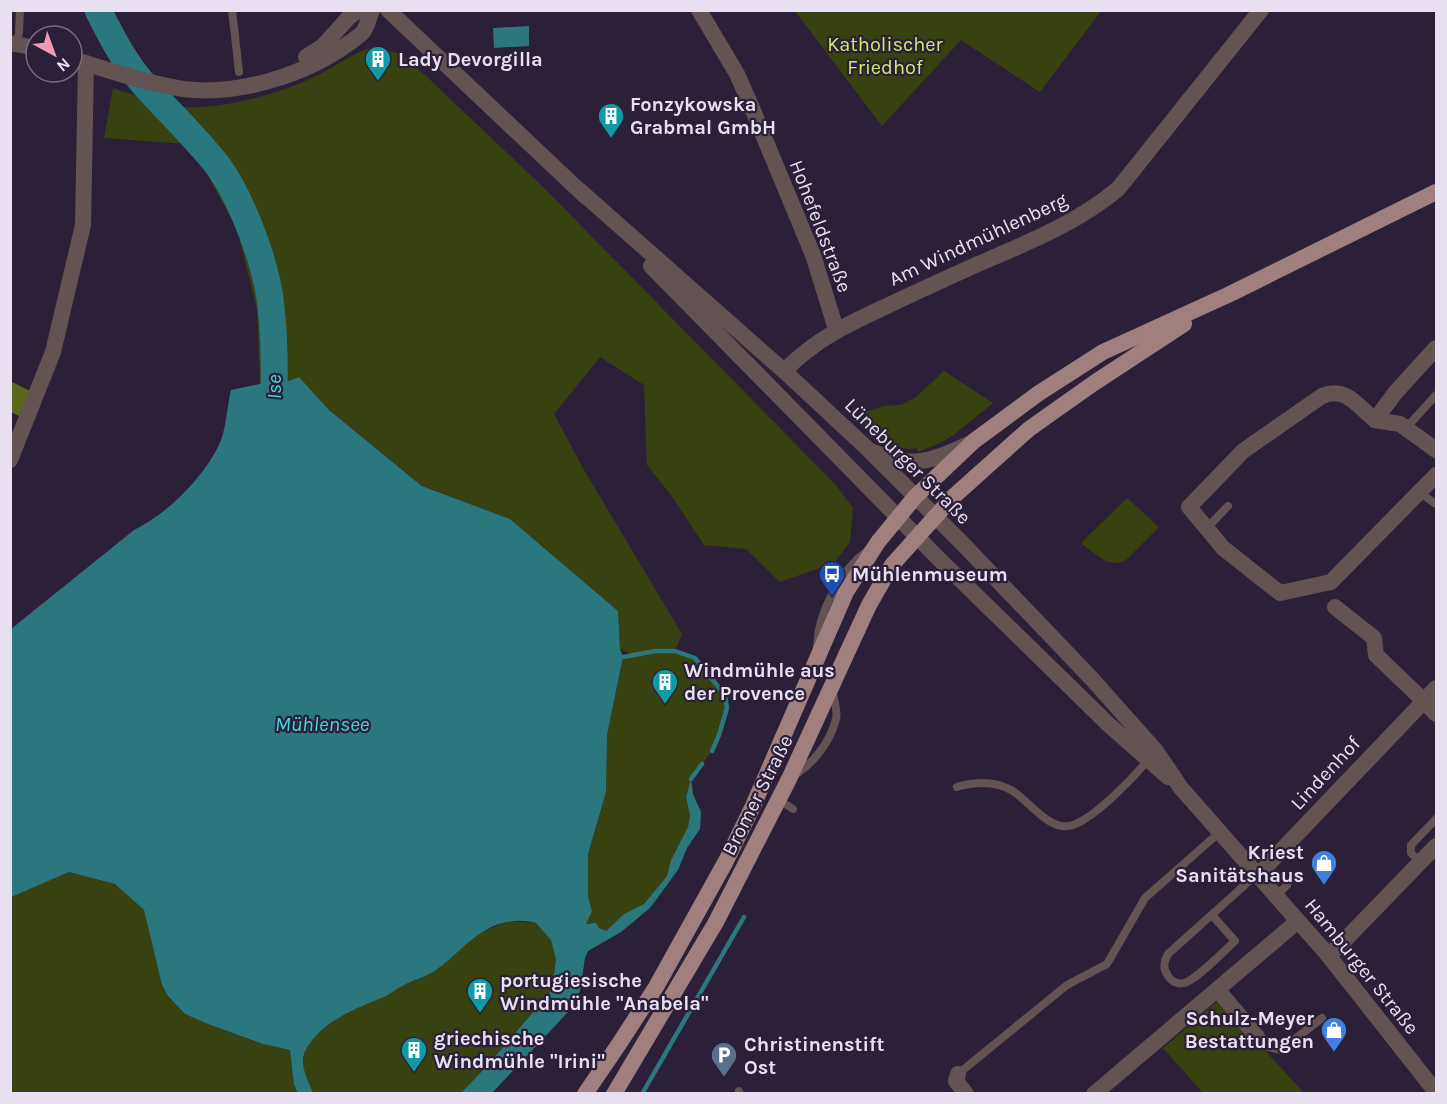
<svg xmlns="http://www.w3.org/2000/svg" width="1447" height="1104" font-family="Karla,sans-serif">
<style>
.green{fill:#384210}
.forest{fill:#5a681d}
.water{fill:#2b777e}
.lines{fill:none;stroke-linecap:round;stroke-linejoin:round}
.stream{stroke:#2b777e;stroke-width:4.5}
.river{stroke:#2b777e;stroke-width:27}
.service{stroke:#635353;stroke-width:8}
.minor{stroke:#635353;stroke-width:16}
.tertiary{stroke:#635353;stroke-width:16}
.primary{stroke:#9f807f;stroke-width:16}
.labels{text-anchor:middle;stroke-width:4.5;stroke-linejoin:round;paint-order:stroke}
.park-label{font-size:20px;fill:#d0ea6d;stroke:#2c2038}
.poi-label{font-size:20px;font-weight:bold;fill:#e8e0f0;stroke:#2c2038;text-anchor:start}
.street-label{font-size:20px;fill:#e8e0f0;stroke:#2c2038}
.water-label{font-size:21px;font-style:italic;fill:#40d6e2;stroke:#2c2038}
</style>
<rect width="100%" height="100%" fill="#2c2038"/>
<!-- green -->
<g class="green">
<polygon points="795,11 1101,11 1040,92 961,40 882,126"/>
<path d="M 373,47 L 400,54 L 426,76 L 544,188 L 835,484 L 853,508 L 850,542 L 834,563 L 780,582 L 746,549 L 704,545 L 671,495 L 647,465 L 644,385 L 600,357 L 554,414 L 584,470 L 682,634 L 677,647 L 668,651 L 695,658 L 725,695 L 727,708 L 719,735 L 712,751 L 691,779 L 686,797 L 690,816 L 688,827 L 671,860 L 667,876 L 644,904 L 624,914 L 606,931 L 556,959 L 552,990 L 487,1066 L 461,1093 L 11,1093 L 10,897 L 69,872 L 115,884 L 144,910 L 162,985 L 168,996 L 185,1014 L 208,1024 L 263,1044 L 290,1050 L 294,1084 L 304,1073 L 303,1062 L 306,1047 L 320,1032 L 337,1019 L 366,1003 L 386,996 L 403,985 L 418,980 L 434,971 L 478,933 L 509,921 L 536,923 L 592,911 L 588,896 L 588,854 L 606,792 L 607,735 L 623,657 L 633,655 L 620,649 L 618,611 L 510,519 L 423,486 L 329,410 L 299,377 L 275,386 L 260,384 L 257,309 L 237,229 L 206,172 L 186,144 L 104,138 L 113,88 C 135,95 160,106 184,107 C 220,110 284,93 316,76 C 335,67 352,53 373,47 Z"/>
<path d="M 944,371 L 993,403 L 952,436 L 940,443 L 918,452 L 917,448 C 891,453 871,432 854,416 L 884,406 L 901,405 L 916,397 Z"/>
<path d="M 1127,498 L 1159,527 L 1126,560 C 1108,569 1095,553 1081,543 Z"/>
<polygon points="1219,1000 1304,1093 1203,1093 1163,1048"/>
</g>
<!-- forest -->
<polygon class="forest" points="10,381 30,391 19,416 11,412"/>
<!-- water -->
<g class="water">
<polygon points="529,26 529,46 494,48 493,28"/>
<path d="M 299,377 L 329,410 L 422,486 L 510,519 L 618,611 L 620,649 L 623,657 L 607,735 L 606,792 L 588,854 L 588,896 L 592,911 L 586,924 L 596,923 L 599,928 L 606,931 L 624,914 L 644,904 L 667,876 L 671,860 L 688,827 L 690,816 L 686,797 L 691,779 L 693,794 L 701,812 L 700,829 L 687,848 L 678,870 L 650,908 L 621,932 L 588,951 L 585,958 L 580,991 L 570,1010 L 492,1093 L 461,1093 L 487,1066 L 552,990 L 556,959 L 551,940 L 536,923 C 524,920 511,920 499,924 C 472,933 456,957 433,972 C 423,978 414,980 404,985 C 397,988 391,994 384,997 C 357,1008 325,1020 308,1046 C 297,1061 307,1079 313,1093 L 298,1094 L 294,1084 L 290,1050 L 263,1044 L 208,1024 L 185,1014 L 168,996 L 162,985 L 144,910 L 115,884 L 69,872 L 11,897 L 11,629 L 134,530 C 167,514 203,478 219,445 C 226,431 227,406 231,390 L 260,384 L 275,386 Z"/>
</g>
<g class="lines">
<!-- stream -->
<g class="stream">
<polyline points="623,657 656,651 675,651 695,658 725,695 727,708 719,735 712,751"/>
<polyline points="691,779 702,764"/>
<polyline points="642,1094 744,917"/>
</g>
<!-- river -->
<path class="river" d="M 98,10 C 112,38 126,65 147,88 C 171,114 196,138 218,166 C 242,199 267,265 271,307 C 275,344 275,383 273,421"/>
<!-- service -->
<g class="service">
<polyline points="232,10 239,72"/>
<polyline points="16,44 19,33 20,10"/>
<polyline points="1406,428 1436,395"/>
<polyline points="1420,493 1436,504"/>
<polyline points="1207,528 1228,506"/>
<path d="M 817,647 C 818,612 840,571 868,550"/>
<path d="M 794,776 C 813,763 830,743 836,719 C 838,711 834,699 832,691"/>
<path d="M 957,787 C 974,782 994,781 1011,790 C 1029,800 1049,833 1073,825 C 1096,817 1134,777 1150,758"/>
<polyline points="779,800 793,809"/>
<polyline points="1420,862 1411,853 1411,845 1436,819"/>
<polyline points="1276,896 1287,885"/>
<path d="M 1212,915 L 1235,941 C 1225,950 1195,981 1184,983 C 1178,985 1171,981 1168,976 C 1162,968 1164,961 1168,954 L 1247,883 L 1258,875"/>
<polyline points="1258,1038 1268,1047 1281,1050 1322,1018"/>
<polyline points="958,1074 1067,985 1107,964 1145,898 1221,831"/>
<polyline points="739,1091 740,1094"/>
</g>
<!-- minor -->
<g class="minor">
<polyline points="699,10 737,74 752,108 813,255 836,329"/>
<path d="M 1436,348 L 1395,393 L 1375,420 C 1357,406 1347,386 1322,396 L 1243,451 L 1189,507 L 1223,548 L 1280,593 L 1331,582 L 1436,475"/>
<path d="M 784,371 C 817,338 848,324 889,305 C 921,290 953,275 985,261 C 1032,241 1078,222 1118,189 L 1261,10"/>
<polyline points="1375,420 1400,424 1436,450"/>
<polyline points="10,460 53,352 83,225 86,63"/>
<polyline points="1335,607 1374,638 1376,655 1424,701 1436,688"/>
<polyline points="1258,875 1424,701 1436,714"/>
<polyline points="1328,955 1340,945 1436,846"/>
<polyline points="1218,990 1258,1038"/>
<polyline points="958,1074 956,1081 966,1094"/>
<polyline points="1094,1094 1298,921"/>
</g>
<!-- tertiary -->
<g class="tertiary">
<polyline points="388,10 586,197"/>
<polyline points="10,43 36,48"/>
<polyline points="306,57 323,46 349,17 359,10"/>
<path d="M 72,59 C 108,70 146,83 183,89 C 237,96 306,75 349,43 C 353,40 360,36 363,32 C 367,27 369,17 372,10"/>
<polyline points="579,190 784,371 869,450 963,544 1092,679 1156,751 1181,788 1328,955 1436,1092"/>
<polyline points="651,266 938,558 1108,724 1168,777"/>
<path d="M 873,452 C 914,470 933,460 971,443"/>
</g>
<!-- primary -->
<g class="primary">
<polyline points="585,1094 619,1044 656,987 726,861 753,806 846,592 878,542 915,497 974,441 1039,393 1103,352 1230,294 1436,192"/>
<polyline points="614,1094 716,922 789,779 869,605 892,565 953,497 1029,429 1094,383 1184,324"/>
</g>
</g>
<!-- icons -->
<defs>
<g id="building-pin" transform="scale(1.35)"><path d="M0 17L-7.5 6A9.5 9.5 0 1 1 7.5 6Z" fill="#0f9aa8" stroke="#2c2038"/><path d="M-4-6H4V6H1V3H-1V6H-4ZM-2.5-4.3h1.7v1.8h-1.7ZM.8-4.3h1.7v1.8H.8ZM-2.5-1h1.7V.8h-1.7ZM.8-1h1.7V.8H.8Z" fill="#fff"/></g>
<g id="bus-pin" transform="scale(1.35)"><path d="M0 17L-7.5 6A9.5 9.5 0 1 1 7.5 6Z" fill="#1a4fb4" stroke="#2c2038"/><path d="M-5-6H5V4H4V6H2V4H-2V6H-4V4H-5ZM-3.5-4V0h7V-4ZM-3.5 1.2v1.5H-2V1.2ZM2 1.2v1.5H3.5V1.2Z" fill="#fff"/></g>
<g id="shop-pin" transform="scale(1.35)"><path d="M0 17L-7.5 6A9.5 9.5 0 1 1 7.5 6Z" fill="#3f7fe0" stroke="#2c2038"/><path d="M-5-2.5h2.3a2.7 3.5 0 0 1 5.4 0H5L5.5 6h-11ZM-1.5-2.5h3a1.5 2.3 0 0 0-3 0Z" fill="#fff"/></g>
<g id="parking-pin" transform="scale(1.35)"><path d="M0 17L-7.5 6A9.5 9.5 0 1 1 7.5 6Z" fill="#5c6f8a" stroke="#2c2038"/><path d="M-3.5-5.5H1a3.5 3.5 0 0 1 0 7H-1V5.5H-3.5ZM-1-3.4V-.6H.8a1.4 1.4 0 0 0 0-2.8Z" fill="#fff"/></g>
</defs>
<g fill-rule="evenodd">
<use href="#building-pin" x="378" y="59"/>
<use href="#building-pin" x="611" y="116"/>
<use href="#bus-pin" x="832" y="574"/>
<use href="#building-pin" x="665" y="682"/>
<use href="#shop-pin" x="1324" y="863"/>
<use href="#building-pin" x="480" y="991"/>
<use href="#shop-pin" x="1334" y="1030"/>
<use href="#building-pin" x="414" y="1050"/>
<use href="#parking-pin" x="724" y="1055"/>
</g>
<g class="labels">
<!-- park labels -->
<g class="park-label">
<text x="885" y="51">Katholischer<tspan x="885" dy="23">Friedhof</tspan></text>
</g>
<!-- poi labels -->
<g class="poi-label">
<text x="398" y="66">Lady Devorgilla</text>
<text x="630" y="111">Fonzykowska<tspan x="630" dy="23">Grabmal GmbH</tspan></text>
<text x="852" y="581">Mühlenmuseum</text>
<text x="684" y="677">Windmühle aus<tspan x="684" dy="23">der Provence</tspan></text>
<text x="1304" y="859" text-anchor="end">Kriest<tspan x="1304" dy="23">Sanitätshaus</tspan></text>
<text x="500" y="987">portugiesische<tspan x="500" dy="23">Windmühle "Anabela"</tspan></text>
<text x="1314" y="1025" text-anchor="end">Schulz-Meyer<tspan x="1314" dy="23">Bestattungen</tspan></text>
<text x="434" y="1045">griechische<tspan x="434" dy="23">Windmühle "Irini"</tspan></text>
<text x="744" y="1051">Christinenstift<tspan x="744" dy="23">Ost</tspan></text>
</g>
<!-- street labels -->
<g class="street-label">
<text transform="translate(821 226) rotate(69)" y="7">Hohefeldstraße</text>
<text transform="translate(978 239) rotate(-25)" y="7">Am Windmühlenberg</text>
<text transform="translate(908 461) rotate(45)" y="7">Lüneburger Straße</text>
<text transform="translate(1325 773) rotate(-47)" y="7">Lindenhof</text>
<text transform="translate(757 795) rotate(-63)" y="7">Bromer Straße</text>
<text transform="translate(1362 966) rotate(51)" y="7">Hamburger Straße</text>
</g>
<!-- water labels -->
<g class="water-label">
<text transform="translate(274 387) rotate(-90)" y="7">Ise</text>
<text x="322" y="731">Mühlensee</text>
</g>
</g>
<!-- border -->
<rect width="1447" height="1104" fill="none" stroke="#e8e0f0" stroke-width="24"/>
<!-- north arrow -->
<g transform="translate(54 54) rotate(139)"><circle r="28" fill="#2c2038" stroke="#776d82" stroke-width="1.5"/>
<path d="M0-4.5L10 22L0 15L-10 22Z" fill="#f19ab3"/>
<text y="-9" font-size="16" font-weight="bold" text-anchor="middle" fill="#e8e0f0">N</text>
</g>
</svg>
